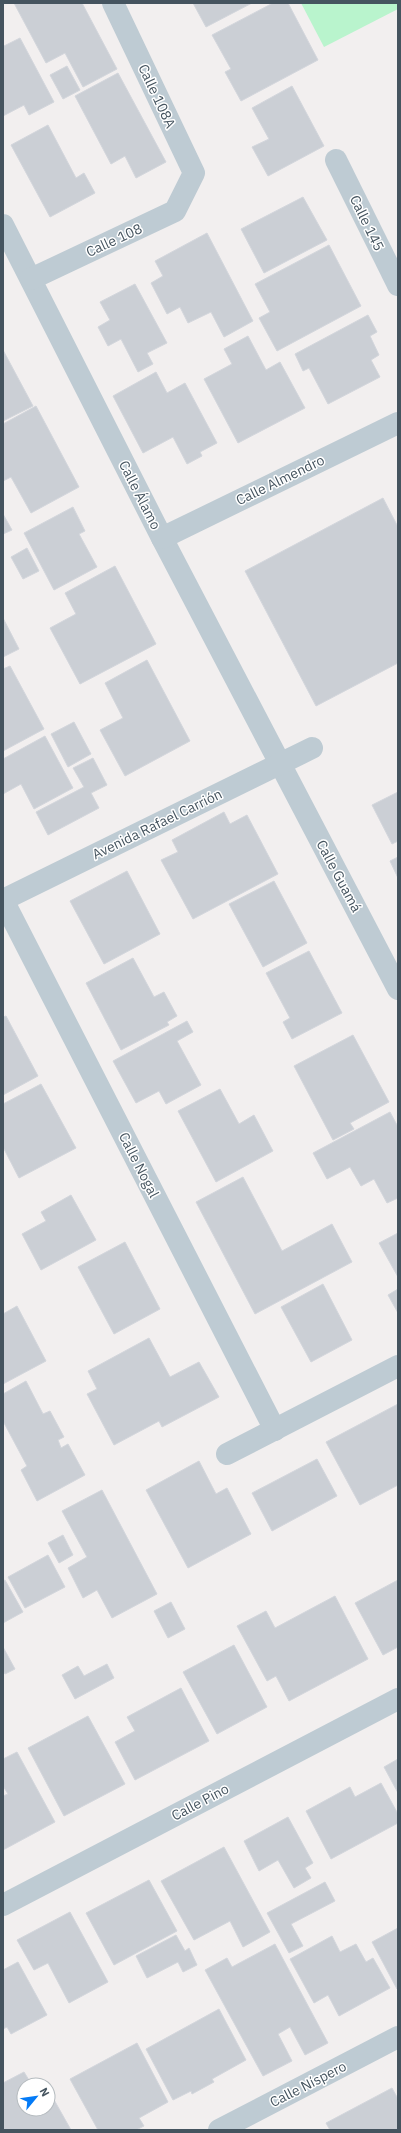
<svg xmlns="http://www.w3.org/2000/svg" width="401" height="2133" font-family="'IBM Plex Sans',sans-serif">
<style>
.green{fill:#b9f4cd}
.building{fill:#cbcfd5;stroke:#d3d6dc}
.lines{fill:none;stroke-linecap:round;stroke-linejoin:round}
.minor{stroke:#becbd3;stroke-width:22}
.labels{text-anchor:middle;stroke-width:3;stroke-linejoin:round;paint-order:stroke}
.street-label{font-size:14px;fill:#45545f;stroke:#fff}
</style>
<rect width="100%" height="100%" fill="#f2efef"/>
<!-- green -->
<polygon class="green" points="301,3 398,3 398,9 324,47"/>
<!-- building -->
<g class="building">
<polygon points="14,3 82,3 117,69 83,87 65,53 46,63"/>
<polygon points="193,3 252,3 206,27"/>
<polygon points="273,3 288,3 318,60 241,101 225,72 231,69 212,35"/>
<polygon points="20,38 54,102 29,115 24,105 3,116 3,44 4,46"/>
<polygon points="67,66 80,90 63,99 50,75"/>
<polygon points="118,73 166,162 136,178 125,156 111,164 75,96"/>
<polygon points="292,86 324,146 268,176 252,147 269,139 252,108"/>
<polygon points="48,125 76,178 84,173 95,193 50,217 11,145"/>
<polygon points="303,197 327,240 264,273 241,229"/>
<polygon points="207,233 253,321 224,337 211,312 188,323 180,307 167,314 151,283 163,276 155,261"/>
<polygon points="329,245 361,306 277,351 259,318 270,312 255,284"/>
<polygon points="135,284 167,343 147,353 153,364 138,372 121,339 108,346 98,327 110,320 100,302"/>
<polygon points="368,315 377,332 370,336 379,355 371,360 380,377 328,404 309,368 303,371 295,354"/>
<polygon points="248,336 266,370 280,362 305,408 238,443 204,379 232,364 224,349"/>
<polygon points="3,350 33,406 3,421"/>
<polygon points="156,372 167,393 185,383 217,443 200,452 202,456 187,464 173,437 143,453 113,396"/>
<polygon points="36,406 79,487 31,513 11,477 3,481 3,424"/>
<polygon points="383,498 398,527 398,663 316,706 245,571"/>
<polygon points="73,507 85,531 79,534 97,567 54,590 24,533"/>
<polygon points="3,514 12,530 3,534"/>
<polygon points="27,548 39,571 23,579 11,557"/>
<polygon points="115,566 156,644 80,684 50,628 76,614 65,593"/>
<polygon points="3,618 19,649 3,657"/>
<polygon points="147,660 190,741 125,776 100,730 123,718 105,683"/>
<polygon points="10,666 44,729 3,751 3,669"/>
<polygon points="74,722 91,754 68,767 51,734"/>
<polygon points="45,736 73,788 34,809 21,784 3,794 3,759"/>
<polygon points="93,758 107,785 91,793 99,808 48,835 36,812 84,787 73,768"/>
<polygon points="398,792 398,841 392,844 372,805"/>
<polygon points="224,812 230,824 247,815 278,874 193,919 161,860 178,852 172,840"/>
<polygon points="398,857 398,878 390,861"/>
<polygon points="127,871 160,934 104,964 70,901"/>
<polygon points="274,881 307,943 263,967 229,904"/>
<polygon points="309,951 342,1013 292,1039 283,1022 290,1018 266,973"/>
<polygon points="133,958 154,997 164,992 177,1016 167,1022 169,1025 121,1050 86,983"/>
<polygon points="6,1016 38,1076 3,1095 3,1017"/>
<polygon points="187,1021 193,1032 177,1041 201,1085 166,1104 159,1091 136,1103 113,1061"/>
<polygon points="353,1035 389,1102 350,1123 354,1129 333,1140 294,1066"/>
<polygon points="41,1084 76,1148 19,1178 3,1147 3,1104"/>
<polygon points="220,1089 239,1124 254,1115 273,1151 216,1182 178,1111"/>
<polygon points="390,1112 398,1127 398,1198 387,1203 374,1179 361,1186 350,1167 327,1179 313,1153"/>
<polygon points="243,1177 282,1251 332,1224 352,1262 255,1314 196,1202"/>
<polygon points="71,1195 96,1240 41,1270 22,1234 46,1221 41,1212"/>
<polygon points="398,1233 398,1277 379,1243"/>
<polygon points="125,1242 160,1309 114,1334 78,1267"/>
<polygon points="323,1284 352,1340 311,1362 281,1307"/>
<polygon points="398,1289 398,1313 388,1295"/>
<polygon points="17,1306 46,1361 3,1384 3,1314"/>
<polygon points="149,1338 170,1377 199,1362 219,1397 162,1427 159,1421 114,1445 87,1394 97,1389 88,1371"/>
<polygon points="26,1381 43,1414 50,1411 64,1437 58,1440 61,1448 68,1444 85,1475 37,1501 21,1470 27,1466 3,1421 3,1394"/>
<polygon points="398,1404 398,1485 360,1505 326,1442"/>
<polygon points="317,1459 337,1496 272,1531 252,1493"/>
<polygon points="199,1461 216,1494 227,1488 251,1534 188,1568 146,1490"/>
<polygon points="102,1490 157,1594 112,1618 97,1590 83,1598 68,1568 87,1557 62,1511"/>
<polygon points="63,1535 73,1555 59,1563 48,1543"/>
<polygon points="48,1555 65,1587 25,1608 8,1577"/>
<polygon points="5,1580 23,1612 3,1623 3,1581"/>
<polygon points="398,1580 398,1647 383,1655 355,1603"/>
<polygon points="335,1596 368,1659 289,1701 276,1676 267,1681 237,1626 266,1611 275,1628"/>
<polygon points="171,1602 185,1629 168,1638 154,1611"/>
<polygon points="234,1645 267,1707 217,1734 183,1672"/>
<polygon points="3,1647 15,1669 5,1674 3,1671"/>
<polygon points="107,1664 114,1678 75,1699 62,1675 78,1666 84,1676"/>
<polygon points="181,1688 209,1741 135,1780 115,1742 135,1731 127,1717"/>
<polygon points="88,1716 125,1784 64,1816 28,1748"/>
<polygon points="17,1752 55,1822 3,1850 3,1796 8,1794 3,1786 3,1759"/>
<polygon points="398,1759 398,1793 384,1767"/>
<polygon points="381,1783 398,1814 398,1823 331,1859 306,1811 350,1787 355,1797"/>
<polygon points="288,1817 313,1863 305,1868 311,1878 294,1888 278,1860 259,1871 244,1841"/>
<polygon points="224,1847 270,1932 243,1947 230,1921 194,1940 161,1881"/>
<polygon points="149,1880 177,1931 114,1965 86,1913"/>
<polygon points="325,1882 335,1901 291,1924 303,1946 289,1953 267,1913"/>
<polygon points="70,1912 108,1982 69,2003 48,1963 34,1970 17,1940"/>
<polygon points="398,1928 398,1989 397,1989 372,1942"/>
<polygon points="176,1935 185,1951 189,1948 197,1965 183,1972 178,1962 147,1978 136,1956"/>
<polygon points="332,1936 340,1952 356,1944 366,1962 373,1958 390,1988 339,2016 328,1995 314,2003 290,1959"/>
<polygon points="275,1944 328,2043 305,2055 290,2027 278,2034 292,2061 263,2076 205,1970 227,1958 232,1967"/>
<polygon points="18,1962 47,2015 11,2034 7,2027 3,2029 3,1970"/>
<polygon points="219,2009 246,2060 212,2079 214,2082 192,2094 191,2091 173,2100 146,2049"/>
<polygon points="137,2043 168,2102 139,2118 144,2126 136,2130 98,2130 70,2079"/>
<polygon points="24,2072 32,2085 24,2085 24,2109 48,2109 48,2100 53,2098 71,2130 3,2130 3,2083"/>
<polygon points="392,2088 398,2099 398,2130 330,2130 326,2123"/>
</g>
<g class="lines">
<!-- minor -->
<g class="minor">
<polyline points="336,160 398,285"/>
<polyline points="3,225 162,538 398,989"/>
<polyline points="31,279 175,211 194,173 113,3"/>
<polyline points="162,538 398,423"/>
<polyline points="3,900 275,1430"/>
<polyline points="3,900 312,748"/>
<polyline points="227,1454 398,1366"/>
<polyline points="3,1905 398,1699"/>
<polyline points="219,2130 398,2037"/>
</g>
</g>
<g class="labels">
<!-- street labels -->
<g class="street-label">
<text transform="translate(157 96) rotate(65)" y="5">Calle 108A</text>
<text transform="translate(367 223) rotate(64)" y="5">Calle 145</text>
<text transform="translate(114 240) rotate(-25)" y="5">Calle 108</text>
<text transform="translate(280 480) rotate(-26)" y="5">Calle Almendro</text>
<text transform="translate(140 495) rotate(63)" y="5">Calle Álamo</text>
<text transform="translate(157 824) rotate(-26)" y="5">Avenida Rafael Carrión</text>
<text transform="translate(339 876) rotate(62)" y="5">Calle Guamá</text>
<text transform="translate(139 1165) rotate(63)" y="5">Calle Nogal</text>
<text transform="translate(200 1802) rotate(-28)" y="5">Calle Pino</text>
<text transform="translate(308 2084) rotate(-27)" y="5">Calle Níspero</text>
</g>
</g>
<!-- border -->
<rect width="401" height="2133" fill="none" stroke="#45545f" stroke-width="8"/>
<!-- north arrow -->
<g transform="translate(36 2097) rotate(61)"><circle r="19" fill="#ffffff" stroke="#b5bbbf"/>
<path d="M0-3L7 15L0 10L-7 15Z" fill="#047bf7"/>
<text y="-6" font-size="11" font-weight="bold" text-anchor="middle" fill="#45545f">N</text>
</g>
</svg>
